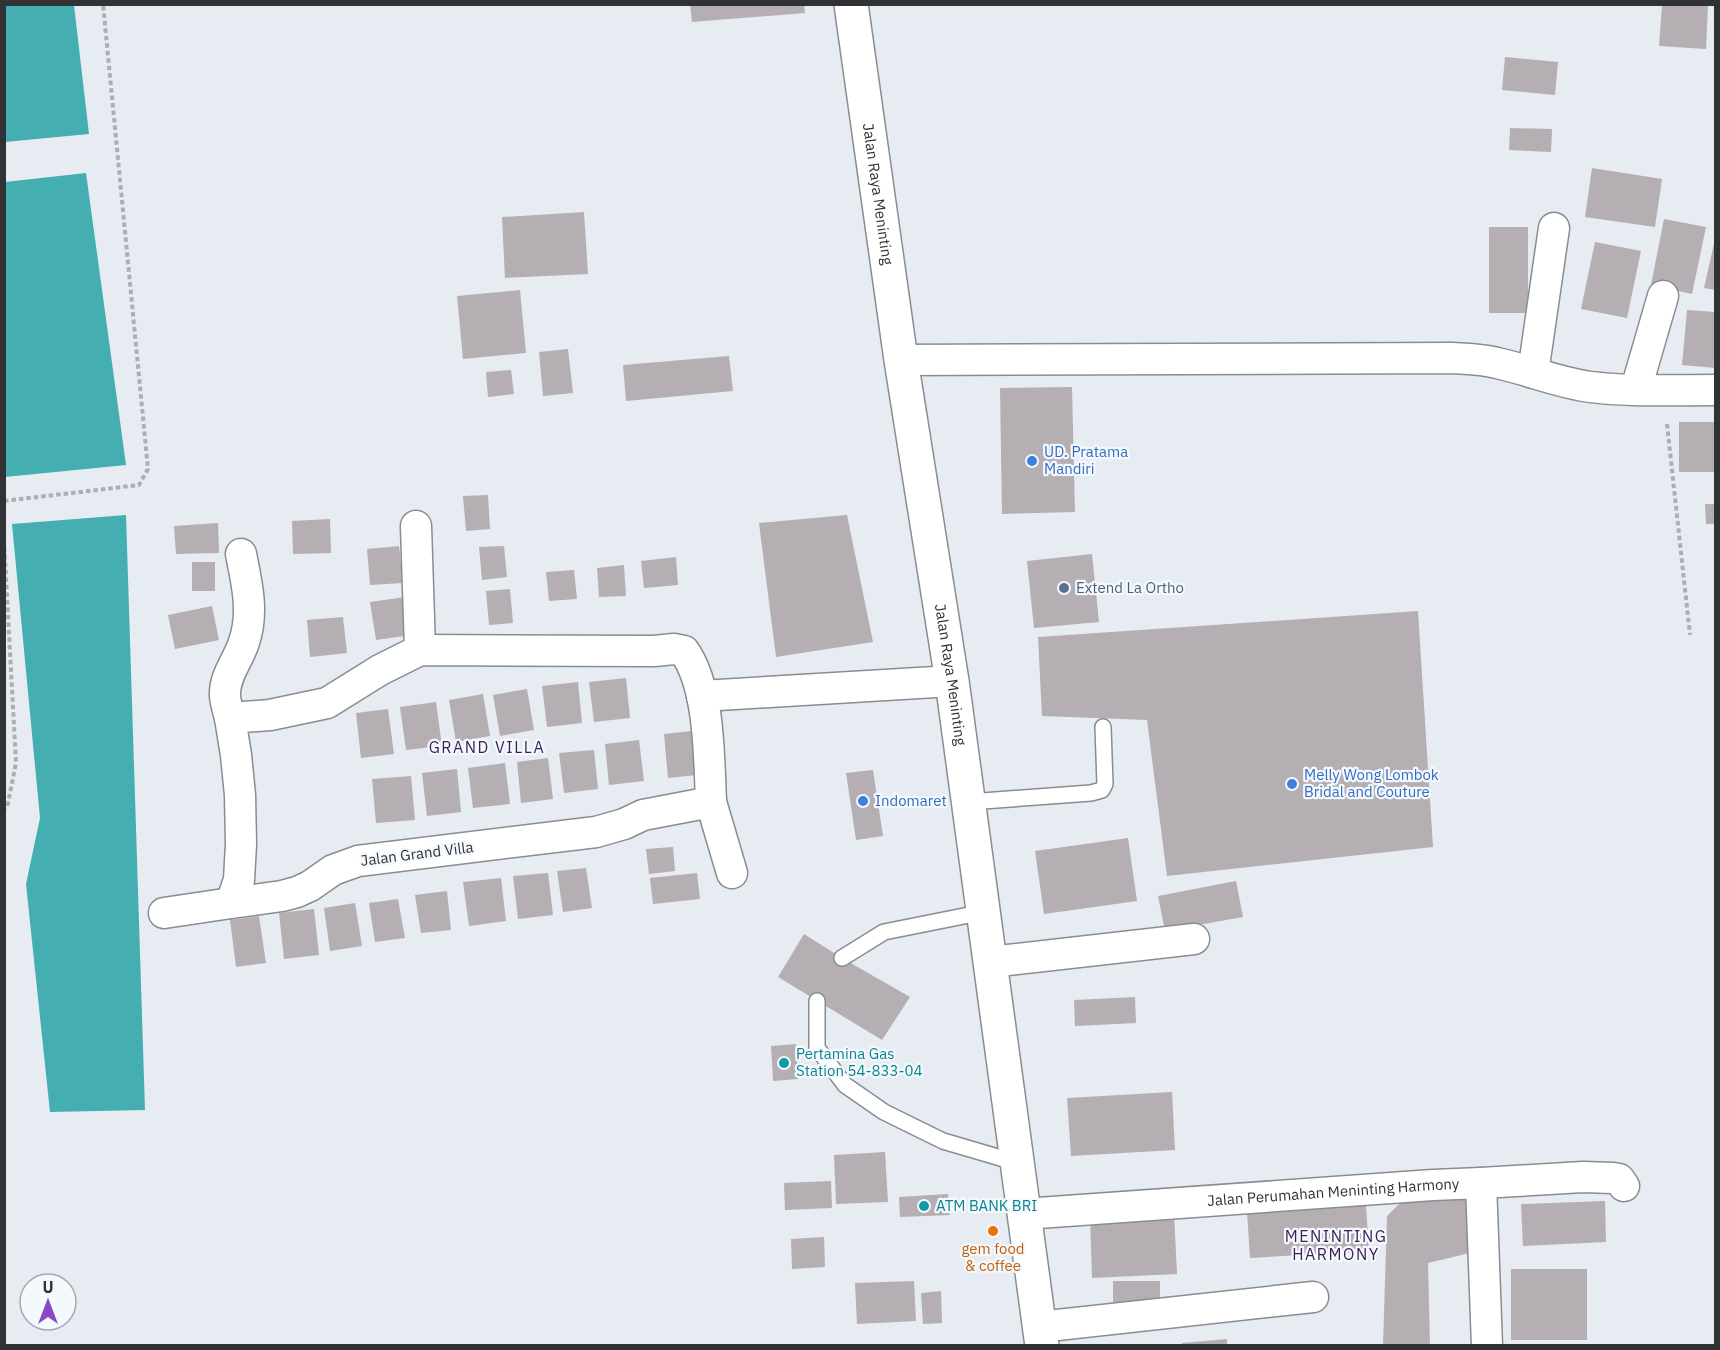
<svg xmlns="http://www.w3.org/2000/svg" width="1720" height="1350" font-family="'IBM Plex Sans',sans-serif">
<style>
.water{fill:#44aeb1}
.building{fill:#b5aeb3}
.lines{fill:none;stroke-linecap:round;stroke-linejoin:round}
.lane-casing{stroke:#888d92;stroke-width:18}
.street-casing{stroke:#888d92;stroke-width:33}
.highway-casing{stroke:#888d92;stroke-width:36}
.path{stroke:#abafb4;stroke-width:4;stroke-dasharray:4.5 3;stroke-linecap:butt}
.lane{stroke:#fff;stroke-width:15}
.street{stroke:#fff;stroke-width:30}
.highway{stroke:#fff;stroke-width:33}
.shop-dot{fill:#3f7fe0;stroke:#f4f9fe;stroke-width:2}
.service-dot{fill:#5c6f8a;stroke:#f4f9fe;stroke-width:2}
.culture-dot{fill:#0f9aa8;stroke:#f4f9fe;stroke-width:2}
.food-dot{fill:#e8710a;stroke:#f4f9fe;stroke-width:2}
.labels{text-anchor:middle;stroke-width:4.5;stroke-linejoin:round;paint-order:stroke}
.street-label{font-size:15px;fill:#303235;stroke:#f4f9fe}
.shop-label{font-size:15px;fill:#366cbe;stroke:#f4f9fe;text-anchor:start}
.service-label{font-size:15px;fill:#4e5e75;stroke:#f4f9fe;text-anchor:start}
.culture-label{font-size:15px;fill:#0d838f;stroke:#f4f9fe;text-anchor:start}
.food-label{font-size:15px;fill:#c56008;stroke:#f4f9fe}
.neighbourhood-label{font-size:16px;letter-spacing:1.5px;fill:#3d1e56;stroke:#f4f9fe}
</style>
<rect width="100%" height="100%" fill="#e6ecf2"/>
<!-- water -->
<g class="water">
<polygon points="5,4 74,5 89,134 5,142"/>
<polygon points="86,173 126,465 5,477 5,182"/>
<polygon points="126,515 145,1110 50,1112 26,884 40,818 12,524"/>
</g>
<!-- building -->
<g class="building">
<polygon points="690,4 804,4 805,13 692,22"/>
<polygon points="1662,5 1708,6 1706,49 1659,46"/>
<polygon points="1505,57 1558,62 1555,95 1502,90"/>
<polygon points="1510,128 1552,129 1551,152 1509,150"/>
<polygon points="1592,168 1662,179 1655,227 1585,217"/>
<polygon points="584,212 588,274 505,278 502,217"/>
<polygon points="1664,219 1706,227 1692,294 1651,285"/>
<rect x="1489" y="227" width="39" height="86"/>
<polygon points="1715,239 1716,240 1716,290 1704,288"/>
<polygon points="1595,242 1641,251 1627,318 1581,309"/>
<polygon points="520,290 526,353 463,359 457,296"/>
<polygon points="1687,310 1716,312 1716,368 1682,365"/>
<polygon points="568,349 573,393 543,396 539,352"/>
<polygon points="729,356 733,391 626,401 623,365"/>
<polygon points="511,370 514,394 488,397 486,372"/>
<polygon points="1072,387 1075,512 1002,514 1000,388"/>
<rect x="1679" y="422" width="37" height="50"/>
<polygon points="488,495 490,529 466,531 463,496"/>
<polygon points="1705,504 1716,504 1716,524 1706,524"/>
<polygon points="847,515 873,642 776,657 759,523"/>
<polygon points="330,519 331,553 293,554 292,521"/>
<polygon points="218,523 219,553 176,554 174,526"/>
<polygon points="399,546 403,583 370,585 367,549"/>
<polygon points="504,546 507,577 482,580 479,547"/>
<polygon points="1092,554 1099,622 1034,628 1027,561"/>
<polygon points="676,557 678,585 644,588 641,561"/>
<rect x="192" y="562" width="23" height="29"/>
<polygon points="624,565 626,596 599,597 597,568"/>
<polygon points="574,570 577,599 549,601 546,572"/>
<polygon points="510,589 513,623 489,625 486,591"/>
<polygon points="405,597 411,635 376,640 370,602"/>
<polygon points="212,606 219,640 175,649 168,615"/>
<polygon points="1418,611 1433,847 1167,876 1147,720 1042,716 1038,637"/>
<polygon points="343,617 347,653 310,657 307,620"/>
<polygon points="626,678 630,718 594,722 589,682"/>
<polygon points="578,682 582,723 547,727 542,686"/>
<polygon points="527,689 534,730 500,736 493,695"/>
<polygon points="483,694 490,736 456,742 449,700"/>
<polygon points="436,702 442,746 406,750 400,707"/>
<polygon points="388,709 394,754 361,758 356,713"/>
<polygon points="702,730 706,774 668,778 664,734"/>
<polygon points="639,740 644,781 609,785 605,744"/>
<polygon points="594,750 598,789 564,793 559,753"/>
<polygon points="548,758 553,799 521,803 517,762"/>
<polygon points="505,763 510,804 473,808 468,768"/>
<polygon points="457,769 461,812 427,816 422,773"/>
<polygon points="873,770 883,836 856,840 846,773"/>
<polygon points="411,776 415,820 376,823 372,779"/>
<polygon points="1128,838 1137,901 1044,914 1035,851"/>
<polygon points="673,847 675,871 649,874 646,849"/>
<polygon points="586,868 592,908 563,912 557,871"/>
<polygon points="548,873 553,915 518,919 513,876"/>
<polygon points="697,873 700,899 653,904 650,878"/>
<polygon points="501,878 506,921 469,926 463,882"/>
<polygon points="1236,881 1243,917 1165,931 1158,896"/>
<polygon points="447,891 451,930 421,933 415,895"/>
<polygon points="398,899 405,938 375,942 369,903"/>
<polygon points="355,903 362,946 330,951 324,908"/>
<polygon points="314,909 319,955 284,959 279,913"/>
<polygon points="259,916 266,963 236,967 230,920"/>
<polygon points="804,934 842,958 910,997 882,1040 778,977"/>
<polygon points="1135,997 1136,1023 1075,1026 1074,1000"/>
<polygon points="796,1044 798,1079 773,1081 771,1046"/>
<polygon points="1172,1092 1175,1150 1071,1156 1067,1098"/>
<polygon points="885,1152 888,1202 836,1204 834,1155"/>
<polygon points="831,1181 832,1208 785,1210 784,1183"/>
<polygon points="1475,1193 1478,1251 1428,1263 1430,1346 1383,1346 1387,1216 1401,1202"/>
<polygon points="948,1194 950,1215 900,1217 899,1197"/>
<polygon points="1605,1201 1606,1242 1523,1246 1521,1204"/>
<polygon points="1366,1205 1369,1251 1250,1258 1247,1212"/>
<polygon points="1174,1213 1177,1274 1092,1278 1090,1217"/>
<polygon points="824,1237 825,1267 792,1269 791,1239"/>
<rect x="1511" y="1269" width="76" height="71"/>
<polygon points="914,1281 916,1321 857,1324 855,1283"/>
<rect x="1113" y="1281" width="47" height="25"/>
<polygon points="941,1291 942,1323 923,1324 921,1293"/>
<polygon points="1227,1339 1227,1346 1182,1346 1182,1343"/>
</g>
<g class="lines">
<!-- lane casing -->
<g class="lane-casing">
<g id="lane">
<polyline points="969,802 1091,793 1102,790 1105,784 1103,727"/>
<polyline points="842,958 884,932 984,912"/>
<polyline points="817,1001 817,1048 845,1085 884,1112 943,1141 1018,1163"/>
</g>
</g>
<!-- street casing -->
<g class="street-casing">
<g id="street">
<path d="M 901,360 L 1452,358 C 1467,359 1482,359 1497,363 C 1529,370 1559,383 1591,387 C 1632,392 1674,390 1716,390"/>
<polyline points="1533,373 1554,228"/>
<polyline points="1636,389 1663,296"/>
<polyline points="416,526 420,650"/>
<path d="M 674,649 L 684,651 C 710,687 709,758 711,802 L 643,815 L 624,824 L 596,832 L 358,861 L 333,870 L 310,886 L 297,892 L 282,896 L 231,903 L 239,880 L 241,844 L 240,795 L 236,755 L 230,718 L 270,715 L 327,703 L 380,670 L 420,650 L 654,651 Z"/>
<polyline points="702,696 952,681"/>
<path d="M 230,718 C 228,710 225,702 225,695 C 224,676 239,659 244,642 C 254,613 247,584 241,554"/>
<polyline points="711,802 732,873"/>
<polyline points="164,913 231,903"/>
<polyline points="990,962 1194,939"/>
<polyline points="1481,1183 1583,1177 1613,1178 1619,1179 1624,1186"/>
<path id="s1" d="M 1024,1214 L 1433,1185 L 1481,1183 L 1487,1346"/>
<polyline points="1039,1327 1313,1297"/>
</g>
</g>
<!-- highway casing -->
<g class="highway-casing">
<g id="highway">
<path id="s2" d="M 851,4 L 901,360 L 952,681 L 1042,1346"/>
</g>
</g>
<!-- path -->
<g class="path">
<polyline points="1667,424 1690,635"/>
<polyline points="4,501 139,485 148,469 103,4"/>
<polyline points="4,540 16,763 7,808 4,809"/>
</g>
<!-- lane -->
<use href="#lane" class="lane"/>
<!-- street -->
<use href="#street" class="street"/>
<!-- highway -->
<use href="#highway" class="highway"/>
</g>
<!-- markers -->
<g class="shop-dot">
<circle cx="1032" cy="461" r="6"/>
<circle cx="1292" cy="784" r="6"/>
<circle cx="863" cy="801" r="6"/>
</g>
<circle class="service-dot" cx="1064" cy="588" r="6"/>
<g class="culture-dot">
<circle cx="784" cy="1063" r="6"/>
<circle cx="924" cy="1206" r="6"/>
</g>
<circle class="food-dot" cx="993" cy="1231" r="6"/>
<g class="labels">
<!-- street labels -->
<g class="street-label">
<text dy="5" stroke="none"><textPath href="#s2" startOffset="192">Jalan Raya Meninting</textPath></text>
<text dy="5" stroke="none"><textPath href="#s2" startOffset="678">Jalan Raya Meninting</textPath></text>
<text transform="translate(417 854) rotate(-7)" y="5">Jalan Grand Villa</text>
<text dy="5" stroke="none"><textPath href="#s1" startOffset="310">Jalan Perumahan Meninting Harmony</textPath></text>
</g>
<!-- shop labels -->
<g class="shop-label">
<text x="1044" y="457">UD. Pratama<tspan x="1044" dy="17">Mandiri</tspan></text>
<text x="1304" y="780">Melly Wong Lombok<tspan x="1304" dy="17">Bridal and Couture</tspan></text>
<text x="875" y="806">Indomaret</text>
</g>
<!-- service labels -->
<g class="service-label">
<text x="1076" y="593">Extend La Ortho</text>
</g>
<!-- culture labels -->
<g class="culture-label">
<text x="796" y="1059">Pertamina Gas<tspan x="796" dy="17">Station 54-833-04</tspan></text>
<text x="936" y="1211">ATM BANK BRI</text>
</g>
<!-- food labels -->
<g class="food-label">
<text x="993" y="1254">gem food<tspan x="993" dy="17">&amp; coffee</tspan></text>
</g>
<!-- neighbourhood labels -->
<g class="neighbourhood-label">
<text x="487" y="753">GRAND VILLA</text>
<text x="1336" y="1242">MENINTING<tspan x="1336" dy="18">HARMONY</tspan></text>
</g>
</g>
<!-- border -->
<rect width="1720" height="1350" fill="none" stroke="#303235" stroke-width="12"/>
<!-- north arrow -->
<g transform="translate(48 1302)"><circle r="28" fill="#f4f9fe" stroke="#a6a9ae" stroke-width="1.5"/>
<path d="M0-4.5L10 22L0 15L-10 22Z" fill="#8a49be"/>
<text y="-9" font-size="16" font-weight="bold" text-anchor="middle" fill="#303235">U</text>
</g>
</svg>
